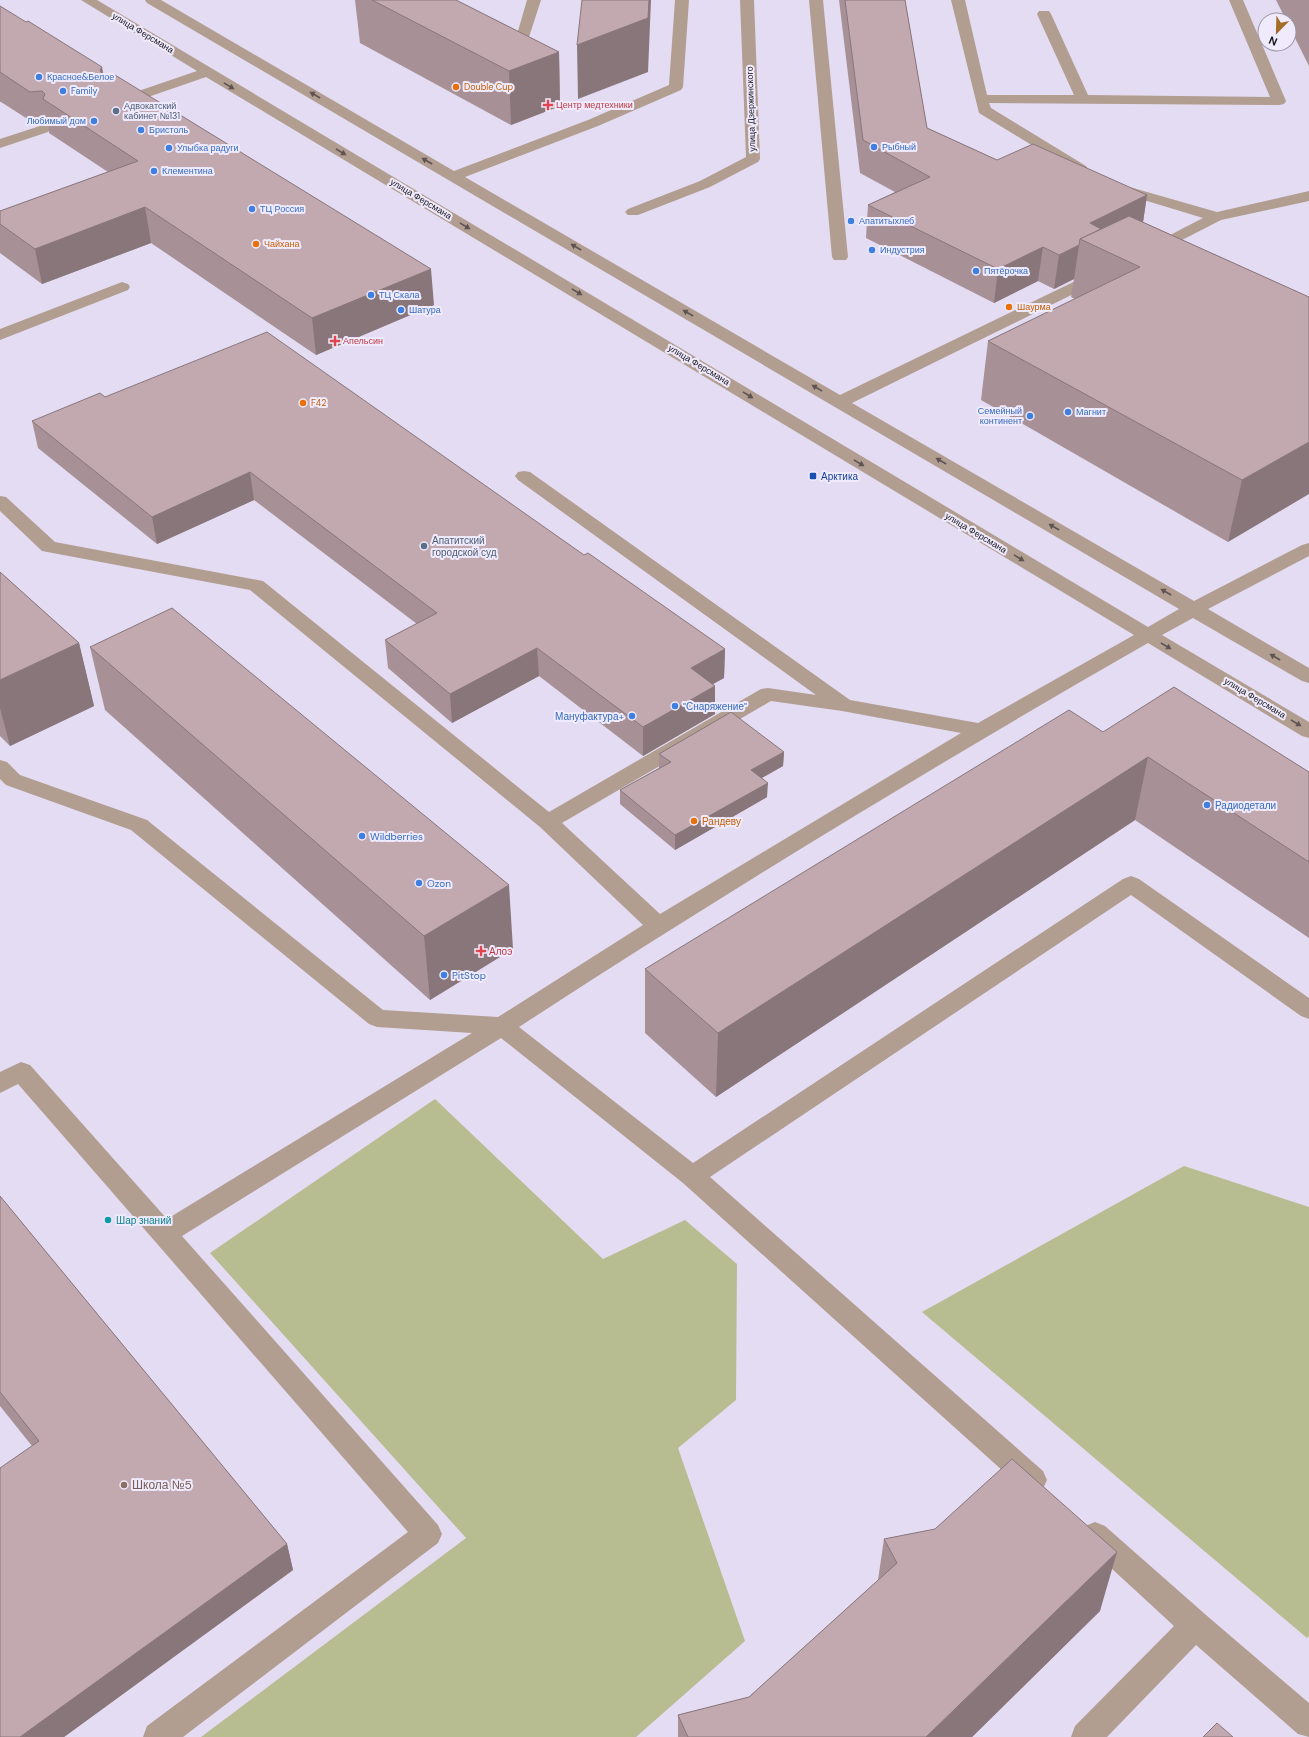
<svg xmlns="http://www.w3.org/2000/svg" width="1309" height="1737" font-family="'DM Sans',sans-serif">
<style>
.green{fill:#b7bd90}
.lines{fill:none;stroke-linecap:round;stroke-linejoin:round}
.minor{fill:#b29d91;fill-rule:evenodd}
.wall{fill:#a79197}
.shaded-wall{fill:#88767b}
.building{fill:#c2a9b0;stroke:#88767b}
.oneway{fill:#5f5453}
.shop-dot{fill:#3f7fe0;stroke:#efeafc;stroke-width:1.5}
.food-dot{fill:#e8710a;stroke:#efeafc;stroke-width:1.5}
.health-dot{fill:#e0444e;stroke:#efeafc;stroke-width:1.5}
.service-dot{fill:#5c6f8a;stroke:#efeafc;stroke-width:1.5}
.transit-dot{fill:#1a4fb4;stroke:#efeafc;stroke-width:1.5}
.culture-dot{fill:#0f9aa8;stroke:#efeafc;stroke-width:1.5}
.education-dot{fill:#8d6e63;stroke:#efeafc;stroke-width:1.5}
.labels{text-anchor:middle;stroke-width:4;stroke-linejoin:round;paint-order:stroke}
.far-street-label{font-size:9px;fill:#1b1920;stroke:#efeafc}
.far-shop-label{font-size:9px;fill:#366cbe;stroke:#efeafc;text-anchor:start}
.far-food-label{font-size:9px;fill:#c56008;stroke:#efeafc;text-anchor:start}
.far-health-label{font-size:9px;fill:#be3a42;stroke:#efeafc;text-anchor:start}
.far-service-label{font-size:9px;fill:#4e5e75;stroke:#efeafc;text-anchor:start}
.transit-label{font-size:10px;fill:#164399;stroke:#efeafc;text-anchor:start}
.service-label{font-size:10px;fill:#4e5e75;stroke:#efeafc;text-anchor:start}
.shop-label{font-size:10px;fill:#366cbe;stroke:#efeafc;text-anchor:start}
.food-label{font-size:10px;fill:#c56008;stroke:#efeafc;text-anchor:start}
.health-label{font-size:10px;fill:#be3a42;stroke:#efeafc;text-anchor:start}
.culture-label{font-size:10px;fill:#0d838f;stroke:#efeafc;text-anchor:start}
.near-education-label{font-size:12px;fill:#785e54;stroke:#efeafc;text-anchor:start}
</style>
<rect width="100%" height="100%" fill="#e3dcf2"/>
<!-- green -->
<g class="green">
<polygon points="435,1099 603,1259 685,1220 737,1264 736,1400 678,1448 745,1641 636,1737 201,1737 466,1538 210,1253"/>
<polygon points="1184,1166 1309,1207 1309,1636 1307,1638 922,1312"/>
</g>
<g class="lines">
<!-- minor -->
<g class="minor">
<path d="M 81,0 L 97,0 L 1148,627 L 1179,609 L 147,3 L 145,0 L 161,0 L 454,171 L 588,120 L 669,85 L 675,0 L 689,0 L 683,87 L 681,90 L 598,126 L 465,177 L 840,395 L 1092,273 L 1104,273 L 1106,276 L 1104,279 L 852,403 L 1194,601 L 1302,545 L 1309,543 L 1309,556 L 1208,609 L 1309,668 L 1309,683 L 1302,681 L 1193,618 L 1162,635 L 1309,722 L 1309,738 L 1302,736 L 1148,643 C 935,765 725,893 519,1027 L 693,1163 L 1123,879 L 1131,876 L 1139,879 L 1309,998 L 1309,1019 L 1301,1016 L 1131,895 L 710,1177 L 1043,1471 L 1047,1480 L 1043,1489 L 1033,1493 L 1023,1489 L 683,1183 L 501,1038 L 182,1236 L 438,1525 L 442,1534 L 438,1543 L 183,1737 L 143,1737 L 147,1726 L 408,1532 L 18,1084 L 0,1093 L 0,1072 L 21,1062 L 30,1065 L 167,1219 L 472,1033 L 377,1027 L 369,1024 L 131,830 L 6,785 L 0,779 L 0,760 L 7,762 L 20,775 L 147,820 L 383,1010 L 498,1017 L 643,925 L 540,827 L 250,590 L 42,551 L 0,511 L 0,496 L 6,497 L 55,542 L 263,581 L 549,812 L 761,689 L 768,688 L 816,695 L 518,480 L 515,476 L 518,472 L 524,471 L 530,472 L 850,700 L 978,723 L 1134,635 L 206,77 L 122,106 L 112,106 L 110,103 L 112,100 L 197,71 ZM 771,701 L 842,711 L 961,733 L 660,914 L 562,823 Z"/>
<polygon points="527,0 541,0 529,37 493,42 488,41 486,38 488,35 518,31"/>
<polygon points="740,0 754,0 760,159 758,162 710,187 638,215 628,215 625,212 628,209 700,181 746,157"/>
<polygon points="809,0 823,0 848,257 846,260 834,260 832,257"/>
<polygon points="951,0 965,0 987,95 1074,95 1037,14 1039,11 1049,11 1051,14 1088,95 1270,97 1229,0 1243,0 1286,101 1284,104 1279,105 989,103 991,108 1086,166 1088,169 1086,172 1076,172 979,113"/>
<polygon points="43,125 48,126 50,129 48,132 0,148 0,139"/>
<polygon points="1119,184 1217,212 1309,191 1309,201 1221,220 1151,256 1145,254 1143,251 1145,248 1203,218 1114,191 1112,188 1114,185"/>
<polygon points="122,282 128,284 130,287 128,290 0,340 0,329"/>
<polygon points="1095,1522 1105,1526 1206,1615 1309,1703 1309,1737 1298,1734 1196,1645 1107,1737 1071,1737 1075,1726 1174,1626 1085,1544 1081,1535 1085,1526"/>
</g>
</g>
<!-- wall -->
<g class="wall">
<polygon points="355,0 456,0 559,52 560,106 511,125 360,43"/>
<polygon points="839,0 905,0 927,128 997,160 1147,195 1143,222 1309,297 1228,542 981,400 988,341 1075,299 1071,297 1074,279 1054,289 1038,281 994,303 866,238 868,205 895,192 860,173"/>
<polygon points="1276,0 1309,0 1309,66 1289,26 1289,20 1286,20"/>
<polygon points="0,6 103,74 434,305 316,355 151,243 42,284 0,253 0,211 108,172 49,133 48,125 37,125 1,102 0,102"/>
<polygon points="105,397 584,555 725,649 724,678 713,684 715,686 715,714 643,756 539,676 452,723 388,668 385,640 417,624 254,500 157,544 38,448 32,421"/>
<polygon points="0,572 79,643 94,706 10,746 0,736"/>
<polygon points="90,647 513,949 430,1000 105,710"/>
<polygon points="1103,732 1309,772 1309,938 1135,820 716,1097 645,1033 645,969"/>
<polygon points="784,752 783,766 762,778 767,797 675,850 620,804 620,790 659,768 659,754"/>
<polygon points="0,1196 287,1544 293,1570 64,1737 0,1737 32,1446 0,1406"/>
<polygon points="884,1539 1100,1611 972,1737 678,1737 678,1715 749,1697 878,1580"/>
</g>
<!-- shaded-wall -->
<g class="shaded-wall">
<polygon points="649,0 651,0 648,72 578,99 577,45"/>
<polygon points="559,52 560,106 511,125 509,71"/>
<polygon points="102,67 108,100 100,70"/>
<polygon points="1147,195 1142,229 1088,241 1090,223"/>
<polygon points="145,207 151,243 42,284 35,249"/>
<polygon points="1079,245 1074,279 1054,289 1059,255"/>
<polygon points="1043,247 1038,281 994,303 998,269"/>
<polygon points="431,269 434,305 316,355 312,318"/>
<polygon points="1309,442 1309,494 1228,542 1242,480"/>
<polygon points="250,472 254,500 157,544 152,517"/>
<polygon points="79,643 94,706 10,746 0,708 0,680"/>
<polygon points="537,648 539,676 452,723 450,694"/>
<polygon points="725,649 724,678 691,696 691,668"/>
<polygon points="715,686 715,714 643,756 643,727"/>
<polygon points="784,752 783,766 751,784 751,770"/>
<polygon points="1148,757 1135,820 716,1097 718,1033"/>
<polygon points="768,783 767,797 675,850 675,835"/>
<polygon points="509,885 513,949 430,1000 424,936"/>
<polygon points="287,1544 293,1570 64,1737 20,1737"/>
<polygon points="1117,1552 1100,1611 972,1737 926,1737"/>
</g>
<!-- building -->
<g class="building">
<polygon points="372,0 456,0 559,52 509,71"/>
<polygon points="582,0 649,0 648,18 577,45"/>
<polygon points="845,0 905,0 927,128 997,160 1033,144 1147,195 1090,223 1101,229 1080,239 1079,245 1059,255 1043,247 998,269 868,205 930,177 863,140"/>
<polygon points="0,6 26,22 28,21 102,67 100,70 102,74 115,75 431,269 312,318 145,207 35,249 0,224 0,211 138,161 43,99 45,94 42,91 30,92 0,72"/>
<polygon points="1129,216 1309,297 1309,442 1242,480 988,341 1140,267 1080,239"/>
<polygon points="267,332 584,555 588,553 725,649 691,668 715,686 643,727 537,648 450,694 385,640 437,613 250,472 152,517 32,421 100,393 105,397"/>
<polygon points="0,572 79,643 0,680"/>
<polygon points="172,608 509,885 424,936 90,647"/>
<polygon points="1174,687 1309,772 1309,862 1148,757 718,1033 645,969 1069,710 1103,732"/>
<polygon points="731,712 784,752 751,770 768,783 675,835 620,790 671,762 659,754"/>
<polygon points="0,1196 287,1544 20,1737 0,1737 0,1468 39,1441 0,1392"/>
<polygon points="1012,1459 1117,1552 926,1737 688,1737 678,1715 749,1697 897,1563 884,1539 935,1529"/>
<polygon points="1217,1723 1233,1737 1203,1737"/>
</g>
<!-- one-way arrows -->
<defs><path id="oneway-solid" d="M-6-.8H1V-3.2L6.5 0L1 3.2V.8H-6Z"/></defs>
<g class="oneway">
<use href="#oneway-solid" transform="translate(229 86) rotate(31)"/>
<use href="#oneway-solid" transform="translate(315 95) rotate(-150)"/>
<use href="#oneway-solid" transform="translate(341 152) rotate(31)"/>
<use href="#oneway-solid" transform="translate(427 161) rotate(-150)"/>
<use href="#oneway-solid" transform="translate(465 226) rotate(31)"/>
<use href="#oneway-solid" transform="translate(576 247) rotate(-150)"/>
<use href="#oneway-solid" transform="translate(577 292) rotate(31)"/>
<use href="#oneway-solid" transform="translate(688 313) rotate(-150)"/>
<use href="#oneway-solid" transform="translate(817 388) rotate(-149)"/>
<use href="#oneway-solid" transform="translate(748 395) rotate(32)"/>
<use href="#oneway-solid" transform="translate(941 461) rotate(-150)"/>
<use href="#oneway-solid" transform="translate(859 463) rotate(31)"/>
<use href="#oneway-solid" transform="translate(1054 527) rotate(-150)"/>
<use href="#oneway-solid" transform="translate(1019 558) rotate(31)"/>
<use href="#oneway-solid" transform="translate(1166 592) rotate(-150)"/>
<use href="#oneway-solid" transform="translate(1166 646) rotate(31)"/>
<use href="#oneway-solid" transform="translate(1275 657) rotate(-150)"/>
<use href="#oneway-solid" transform="translate(1296 723) rotate(31)"/>
</g>
<!-- markers -->
<g class="shop-dot">
<circle cx="39" cy="77" r="4"/>
<circle cx="63" cy="91" r="4"/>
<circle cx="94" cy="121" r="4"/>
<circle cx="141" cy="130" r="4"/>
<circle cx="874" cy="147" r="4"/>
<circle cx="169" cy="148" r="4"/>
<circle cx="154" cy="171" r="4"/>
<circle cx="252" cy="209" r="4"/>
<circle cx="851" cy="221" r="4"/>
<circle cx="872" cy="250" r="4"/>
<circle cx="976" cy="271" r="4"/>
<circle cx="371" cy="295" r="4"/>
<circle cx="401" cy="310" r="4"/>
<circle cx="1068" cy="412" r="4"/>
<circle cx="1030" cy="416" r="4"/>
<circle cx="675" cy="706" r="4"/>
<circle cx="632" cy="716" r="4"/>
<circle cx="1207" cy="805" r="4"/>
<circle cx="362" cy="836" r="4"/>
<circle cx="419" cy="883" r="4"/>
<circle cx="444" cy="975" r="4"/>
</g>
<g class="food-dot">
<circle cx="456" cy="87" r="4"/>
<circle cx="256" cy="244" r="4"/>
<circle cx="1009" cy="307" r="4"/>
<circle cx="303" cy="403" r="4"/>
<circle cx="694" cy="821" r="4"/>
</g>
<g class="health-dot">
<path d="M546 99h4v4h4v4h-4v4h-4v-4h-4v-4h4z"/>
<path d="M333 335h4v4h4v4h-4v4h-4v-4h-4v-4h4z"/>
<path d="M479 945h4v4h4v4h-4v4h-4v-4h-4v-4h4z"/>
</g>
<g class="service-dot">
<circle cx="116" cy="111" r="4"/>
<circle cx="424" cy="546" r="4"/>
</g>
<rect class="transit-dot" x="809" y="472" width="8" height="8" rx="2"/>
<circle class="culture-dot" cx="108" cy="1220" r="4"/>
<circle class="education-dot" cx="124" cy="1485" r="4"/>
<g class="labels">
<!-- far-street labels -->
<g class="far-street-label">
<text transform="translate(143 33) rotate(31)" y="3">улица Ферсмана</text>
<text transform="translate(751 109) rotate(-92)" y="3">улица Дзержинского</text>
<text transform="translate(421 199) rotate(31)" y="3">улица Ферсмана</text>
<text transform="translate(699 365) rotate(31)" y="3">улица Ферсмана</text>
<text transform="translate(976 533) rotate(31)" y="3">улица Ферсмана</text>
<text transform="translate(1255 698) rotate(31)" y="3">улица Ферсмана</text>
</g>
<!-- far-shop labels -->
<g class="far-shop-label">
<text x="47" y="80">Красное&amp;Белое</text>
<text x="71" y="94">Family</text>
<text x="86" y="124" text-anchor="end">Любимый дом</text>
<text x="149" y="133">Бристоль</text>
<text x="882" y="150">Рыбный</text>
<text x="177" y="151">Улыбка радуги</text>
<text x="162" y="174">Клементина</text>
<text x="260" y="212">ТЦ Россия</text>
<text x="859" y="224">Апатитыхлеб</text>
<text x="880" y="253">Индустрия</text>
<text x="984" y="274">Пятёрочка</text>
<text x="379" y="298">ТЦ Скала</text>
<text x="409" y="313">Шатура</text>
<text x="1022" y="414" text-anchor="end">Семейный<tspan x="1022" dy="10">континент</tspan></text>
<text x="1076" y="415">Магнит</text>
</g>
<!-- far-food labels -->
<g class="far-food-label">
<text x="464" y="90">Double Cup</text>
<text x="264" y="247">Чайхана</text>
<text x="1017" y="310">Шаурма</text>
<text x="311" y="406">F42</text>
</g>
<!-- far-health labels -->
<g class="far-health-label">
<text x="556" y="108">Центр медтехники</text>
<text x="343" y="344">Апельсин</text>
</g>
<!-- far-service labels -->
<g class="far-service-label">
<text x="124" y="109">Адвокатский<tspan x="124" dy="10">кабинет №131</tspan></text>
</g>
<!-- transit labels -->
<g class="transit-label">
<text x="821" y="480">Арктика</text>
</g>
<!-- service labels -->
<g class="service-label">
<text x="432" y="544">Апатитский<tspan x="432" dy="12">городской суд</tspan></text>
</g>
<!-- shop labels -->
<g class="shop-label">
<text x="683" y="710">"Снаряжение"</text>
<text x="624" y="720" text-anchor="end">Мануфактура+</text>
<text x="1215" y="809">Радиодетали</text>
<text x="370" y="840">Wildberries</text>
<text x="427" y="887">Ozon</text>
<text x="452" y="979">PitStop</text>
</g>
<!-- food labels -->
<g class="food-label">
<text x="702" y="825">Рандеву</text>
</g>
<!-- health labels -->
<g class="health-label">
<text x="489" y="955">Алоэ</text>
</g>
<!-- culture labels -->
<g class="culture-label">
<text x="116" y="1224">Шар знаний</text>
</g>
<!-- near-education labels -->
<g class="near-education-label">
<text x="132" y="1489">Школа №5</text>
</g>
</g>
<!-- north arrow -->
<g transform="translate(1277 32) rotate(203)"><circle r="19" fill="#efeafc" stroke="#9a96a4"/>
<path d="M0-3L7 15L0 10L-7 15Z" fill="#a36d28"/>
<text y="-6" font-size="11" font-weight="bold" text-anchor="middle" fill="#1b1920">N</text>
</g>
</svg>
